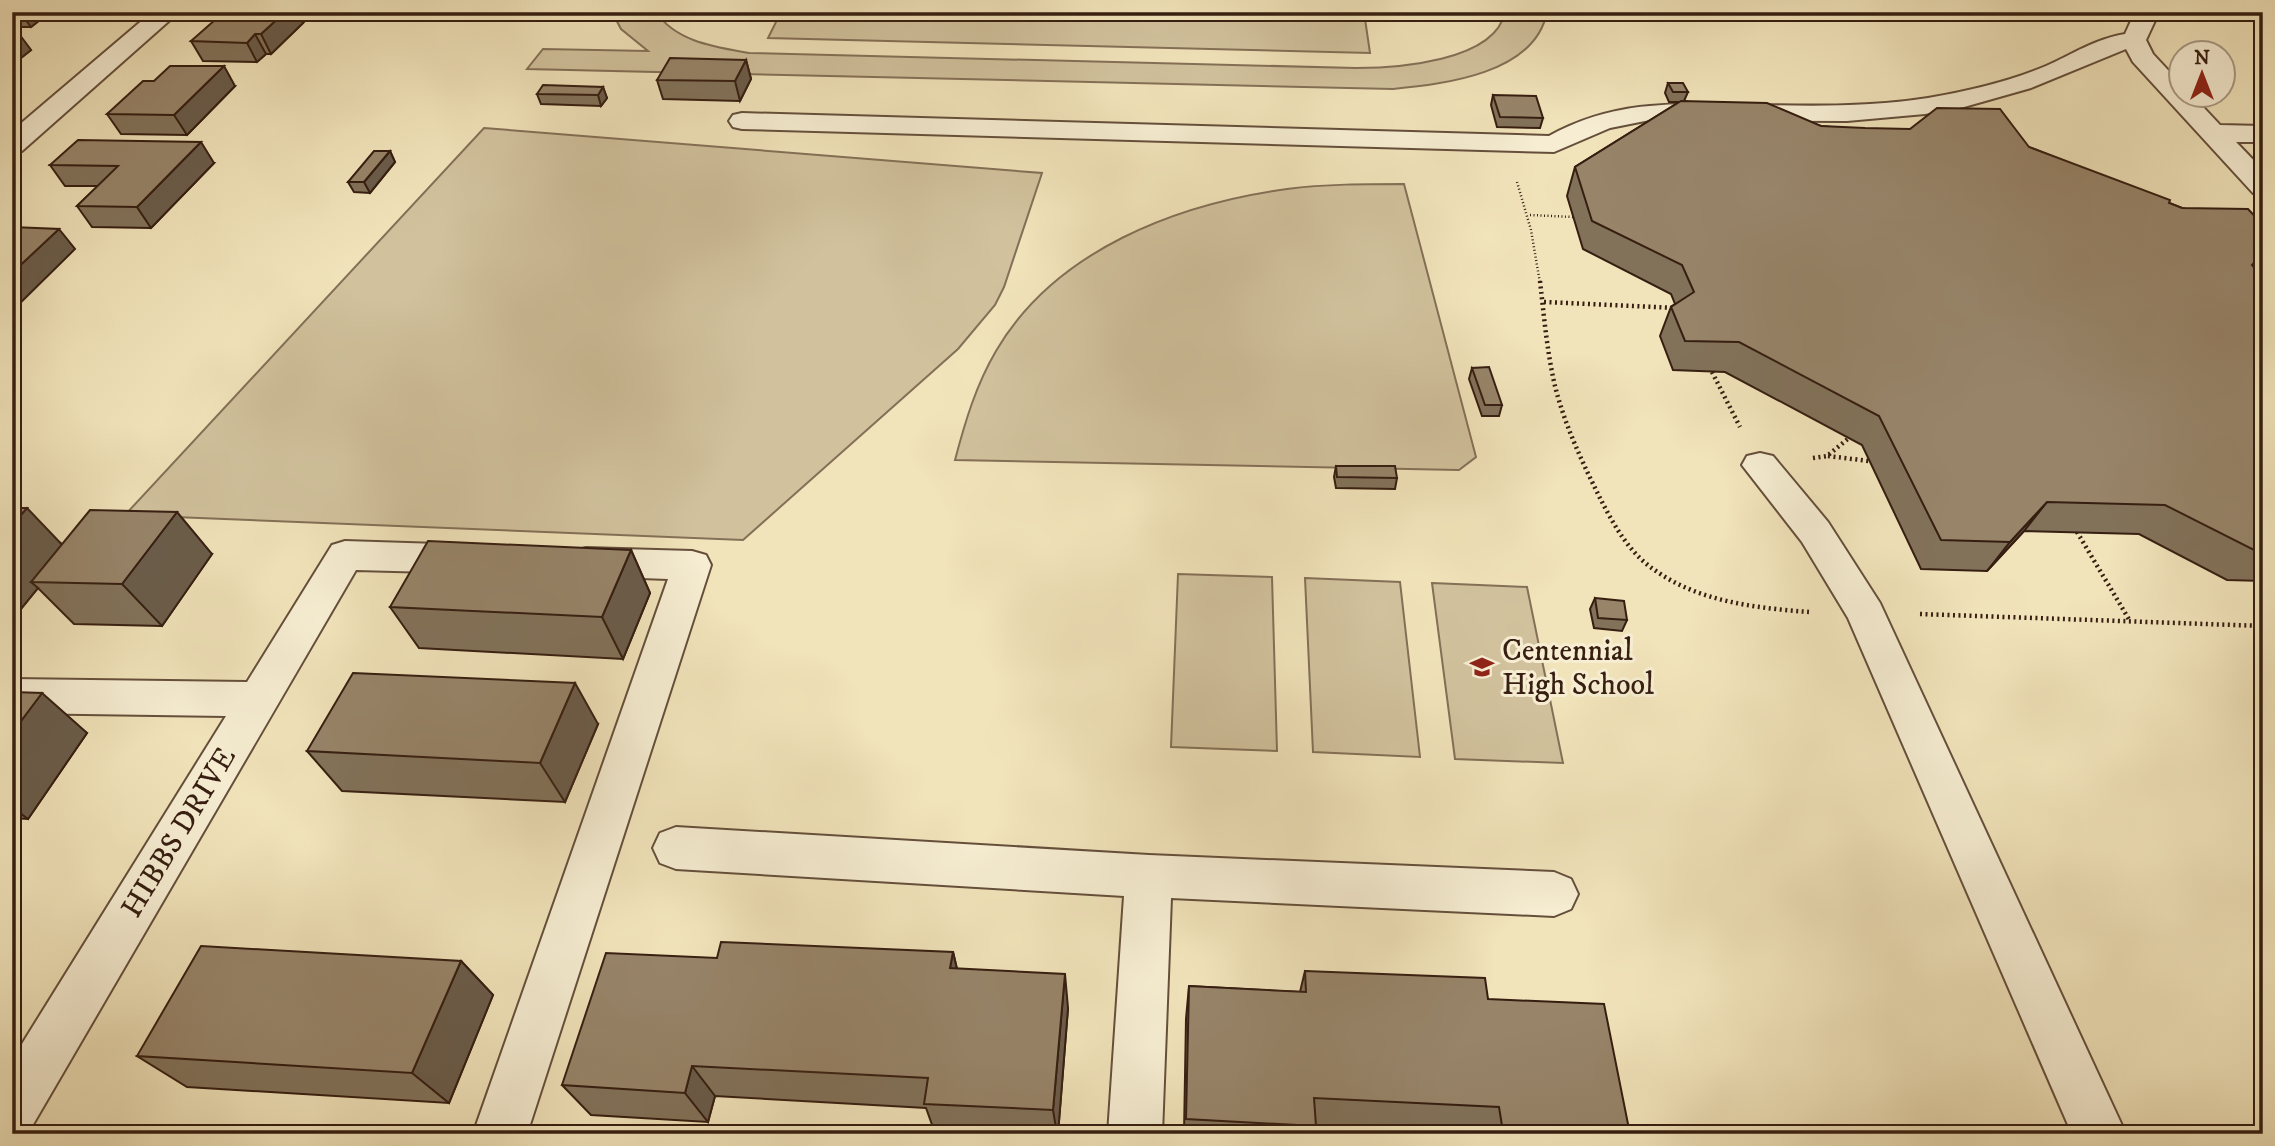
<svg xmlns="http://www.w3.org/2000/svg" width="2275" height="1146" font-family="'IM FELL DW Pica',serif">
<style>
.green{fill:#d1c29d;stroke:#847057;stroke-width:2}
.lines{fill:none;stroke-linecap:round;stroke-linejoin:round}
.minor-casing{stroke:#654f3b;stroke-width:4}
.path-far1{stroke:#361e11;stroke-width:2.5;stroke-dasharray:1 2.5;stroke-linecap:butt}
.path{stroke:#361e11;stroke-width:4.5;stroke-dasharray:2 3.5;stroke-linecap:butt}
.minor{fill:#f6edd2;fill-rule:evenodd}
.wall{fill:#82725a;stroke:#361e11;stroke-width:2}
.shaded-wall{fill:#6a5c4a;stroke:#361e11;stroke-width:2}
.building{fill:#978469;stroke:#361e11;stroke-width:2}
.labels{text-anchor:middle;stroke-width:6;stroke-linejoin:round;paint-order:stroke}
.poi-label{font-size:30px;fill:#361e11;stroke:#f6edd2;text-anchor:start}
.street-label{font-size:30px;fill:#361e11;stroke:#f6edd2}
</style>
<rect width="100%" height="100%" fill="#f1e3ba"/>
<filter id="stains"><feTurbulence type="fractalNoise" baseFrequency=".00286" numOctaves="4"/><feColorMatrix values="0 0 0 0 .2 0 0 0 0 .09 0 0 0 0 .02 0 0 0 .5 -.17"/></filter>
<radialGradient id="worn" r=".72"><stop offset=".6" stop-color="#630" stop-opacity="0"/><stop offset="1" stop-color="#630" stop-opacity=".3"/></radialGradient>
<!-- green -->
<g class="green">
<path d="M 612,12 L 656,12 C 676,42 716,47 749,53 L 1356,68 C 1395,68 1495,62 1505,12 L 1547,12 C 1535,74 1444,84 1393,89 L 527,69 L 543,49 L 648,51 L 621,29 Z"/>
<polygon points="781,12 1364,12 1370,53 768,38"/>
<polygon points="484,128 1042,173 1004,287 995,305 958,349 743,540 125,515"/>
<path d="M 1404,184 L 1476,457 L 1459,470 L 955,460 C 965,422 976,385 996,351 C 1055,250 1177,204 1287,189 C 1326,184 1365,184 1404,184 Z"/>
<polygon points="1178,574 1272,577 1277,751 1171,747"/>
<polygon points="1305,578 1400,582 1420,757 1313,752"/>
<polygon points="1432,583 1527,587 1563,763 1455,759"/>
</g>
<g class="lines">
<!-- minor casing -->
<g class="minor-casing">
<g id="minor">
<polygon points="152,12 179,12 22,151 12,153 12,131"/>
<path d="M 2135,12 L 2159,12 L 2146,40 L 2153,54 L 2180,83 L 2180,94 L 2191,94 L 2220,125 L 2263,126 L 2263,142 L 2236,142 L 2263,170 L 2263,195 L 2253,193 L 2133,62 L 2126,49 L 2031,88 L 1964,107 L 1925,114 L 1847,121 L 1650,120 L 1610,128 L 1554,152 L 742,129 L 733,127 L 729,121 L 733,115 L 742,113 L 1549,136 C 1618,98 1681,104 1757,105 C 1814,106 1872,107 1928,98 C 1968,91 2008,82 2046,66 C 2073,54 2095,39 2125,34 Z"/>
<polygon points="1760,453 1773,456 1828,522 1880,603 2126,1134 2072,1134 1848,618 1802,542 1742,465 1747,456"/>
<polygon points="345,541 470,545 483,549 489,559 483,569 470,573 356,570 31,1128 12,1134 12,1060 226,716 12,713 12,679 247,682 332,545"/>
<polygon points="586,548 692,551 706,555 711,565 527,1134 473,1134 668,579 586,576 572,572 567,562 572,552"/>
<polygon points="676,827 1149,855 1554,872 1571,879 1578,894 1571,909 1554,916 1171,898 1162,1134 1108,1134 1124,896 676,869 660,863 653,848 660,833"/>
</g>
</g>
<!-- path-far1 -->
<g class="path-far1">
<polyline points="1517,182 1531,230 1540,283"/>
<polyline points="1530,215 1573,217"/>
</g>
<!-- path -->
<g class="path">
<path d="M 1540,281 C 1544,316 1547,352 1555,386 C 1565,426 1583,464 1601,500 C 1615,527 1630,554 1656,571 C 1700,602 1757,608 1809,612"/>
<polyline points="1544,302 1676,308"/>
<polyline points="1712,372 1740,427"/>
<polyline points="1828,456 1869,461"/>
<polyline points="1813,458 1827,456 1849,438"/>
<polyline points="2077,532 2130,621"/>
<polyline points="1920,614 2263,626"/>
</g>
<!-- minor -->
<use href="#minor" class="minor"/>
</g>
<!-- wall -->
<g class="wall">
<polygon points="12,12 50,12 31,27 21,27 16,31 31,50 12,65"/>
<polygon points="303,23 271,54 266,54 257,62 203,61 191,41"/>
<polygon points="746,60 751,79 740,101 663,99 657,80"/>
<polygon points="154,81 235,86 187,135 121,134 107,114"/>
<polygon points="1668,83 1688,92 1684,101 1821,126 2029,147 2182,208 2263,225 2263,255 2253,267 2263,278 2263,581 2227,580 2139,534 2024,531 1987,571 1921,569 1862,445 1725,372 1673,370 1660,336 1671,307 1675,304 1671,294 1583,249 1567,196 1575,167 1679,102 1669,102 1665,93"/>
<polygon points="603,87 607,98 601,106 541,104 537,94"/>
<polygon points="1493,95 1543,118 1540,128 1497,127 1491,105"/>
<polygon points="390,151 395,162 370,193 354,192 348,182"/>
<polygon points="214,163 151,228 92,227 77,206 98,186 65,186 50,165"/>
<polygon points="1472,368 1502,405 1499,416 1482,416 1469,379"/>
<polygon points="1336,466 1397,478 1395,489 1336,488 1334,477"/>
<polygon points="12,508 62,544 212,554 162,626 74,624 38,588 12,620"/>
<polygon points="631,550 650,593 623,659 419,648 390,607"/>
<polygon points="1595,598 1627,620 1622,631 1594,628 1590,609"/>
<polygon points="12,692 87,733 28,819 12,818"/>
<polygon points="598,724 565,802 342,791 307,751"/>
<polygon points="953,952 957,969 1068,1008 1058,1134 935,1133 926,1108 715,1096 708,1122 591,1115 562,1085 717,958"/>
<polygon points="461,961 493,995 449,1103 187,1087 137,1056"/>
<polygon points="1305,971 1488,999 1630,1134 1435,1134 1315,1128 1313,1134 1184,1134 1186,1019 1189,986 1300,992"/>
</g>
<!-- shaded-wall -->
<g class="shaded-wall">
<polygon points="20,12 50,12 31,27"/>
<polygon points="285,12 297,12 303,23 271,54 261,34"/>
<polygon points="12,14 21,27 12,34"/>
<polygon points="17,31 31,50 12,65 12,35"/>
<polygon points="255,34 266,54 257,62 247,43"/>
<polygon points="746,60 751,79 740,101 735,81"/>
<polygon points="224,66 235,86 187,135 174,115"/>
<polygon points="603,87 607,98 601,106 598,95"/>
<polygon points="201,142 214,163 151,228 137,207"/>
<polygon points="390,151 395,162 370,193 364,182"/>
<polygon points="59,229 75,249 12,311 12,273"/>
<polygon points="2263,253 2263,255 2253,268 2252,265"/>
<polygon points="2047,502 2024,531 1987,571 2010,542"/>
<polygon points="27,508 68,551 31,582 38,588 12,620 12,525"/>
<polygon points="177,512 212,554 162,626 122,584"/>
<polygon points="631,550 650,593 623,659 602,617"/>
<polygon points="575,683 598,724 565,802 540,763"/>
<polygon points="42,693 87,733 28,819 12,807 12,733"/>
<polygon points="953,952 961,986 950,968"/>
<polygon points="461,961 493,995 449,1103 412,1073"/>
<polygon points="1065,974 1068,1008 1058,1134 1057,1134 1053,1110"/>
<polygon points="692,1066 715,1096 708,1122 685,1093"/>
</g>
<!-- building -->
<g class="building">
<polygon points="224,12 285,12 261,34 255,34 247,43 191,41"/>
<polygon points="670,58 746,60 735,81 657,80"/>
<polygon points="170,66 224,66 174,115 107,114 143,81 154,81"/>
<polygon points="1668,83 1683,83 1688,92 1673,92"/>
<polygon points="543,85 603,87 598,95 537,94"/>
<polygon points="1493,95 1536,96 1543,118 1500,117"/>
<polygon points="1681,101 1767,103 1821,126 1865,128 1910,129 1937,108 2000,109 2029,147 2170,200 2169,203 2182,208 2248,209 2263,225 2263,253 2252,265 2263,278 2263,551 2256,551 2165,505 2047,502 2010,542 1941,540 1879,416 1739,342 1685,341 1671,307 1694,292 1682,265 1592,221 1575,167"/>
<polygon points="78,140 201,142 137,207 77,206 118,166 50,165"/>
<polygon points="374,151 390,151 364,182 348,182"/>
<polygon points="12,227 59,229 12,273"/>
<polygon points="1489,367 1502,405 1485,405 1472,368"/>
<polygon points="1336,466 1395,466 1397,478 1337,477"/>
<polygon points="12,508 27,508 12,525"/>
<polygon points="90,510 177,512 122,584 31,582"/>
<polygon points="428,541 631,550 602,617 390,607"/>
<polygon points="1595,598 1624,601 1627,620 1598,618"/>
<polygon points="353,673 575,683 540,763 307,751"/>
<polygon points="12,692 42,693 12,733"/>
<polygon points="721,942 953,952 950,968 1065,974 1053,1110 924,1104 928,1078 692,1066 685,1093 562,1085 606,953 717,958"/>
<polygon points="201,946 461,961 412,1073 137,1056"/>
<polygon points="1305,971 1485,978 1488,999 1604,1004 1630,1134 1543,1134 1503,1132 1499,1107 1314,1098 1316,1126 1186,1119 1189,986 1306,992"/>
</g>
<!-- icons -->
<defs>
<g id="school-bare" transform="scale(1.89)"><path d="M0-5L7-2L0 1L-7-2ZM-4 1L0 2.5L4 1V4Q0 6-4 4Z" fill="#8f2418" stroke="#f6edd2" stroke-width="2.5" paint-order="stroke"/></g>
</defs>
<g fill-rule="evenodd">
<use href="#school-bare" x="1482" y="667"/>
</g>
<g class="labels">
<!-- poi labels -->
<g class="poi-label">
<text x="1502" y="660">Centennial<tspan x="1502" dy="34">High School</tspan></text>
</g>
<!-- street labels -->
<g class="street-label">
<text transform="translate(178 832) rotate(-59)" y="10">HIBBS DRIVE</text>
</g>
</g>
<!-- margin -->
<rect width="2275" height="1146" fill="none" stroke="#f1e3ba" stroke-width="42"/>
<rect x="14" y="14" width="2247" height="1118" fill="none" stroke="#361e11" stroke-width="3.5"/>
<rect x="21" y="21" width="2233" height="1104" fill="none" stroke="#361e11" stroke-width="2"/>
<!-- north arrow -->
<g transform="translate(2202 74)"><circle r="33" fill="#f6edd2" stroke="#a99a85" stroke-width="2"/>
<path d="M0-5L12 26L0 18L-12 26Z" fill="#8f2418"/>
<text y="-10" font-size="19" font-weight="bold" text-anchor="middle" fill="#361e11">N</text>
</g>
<rect width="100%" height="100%" filter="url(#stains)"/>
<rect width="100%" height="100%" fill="url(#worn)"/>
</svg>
